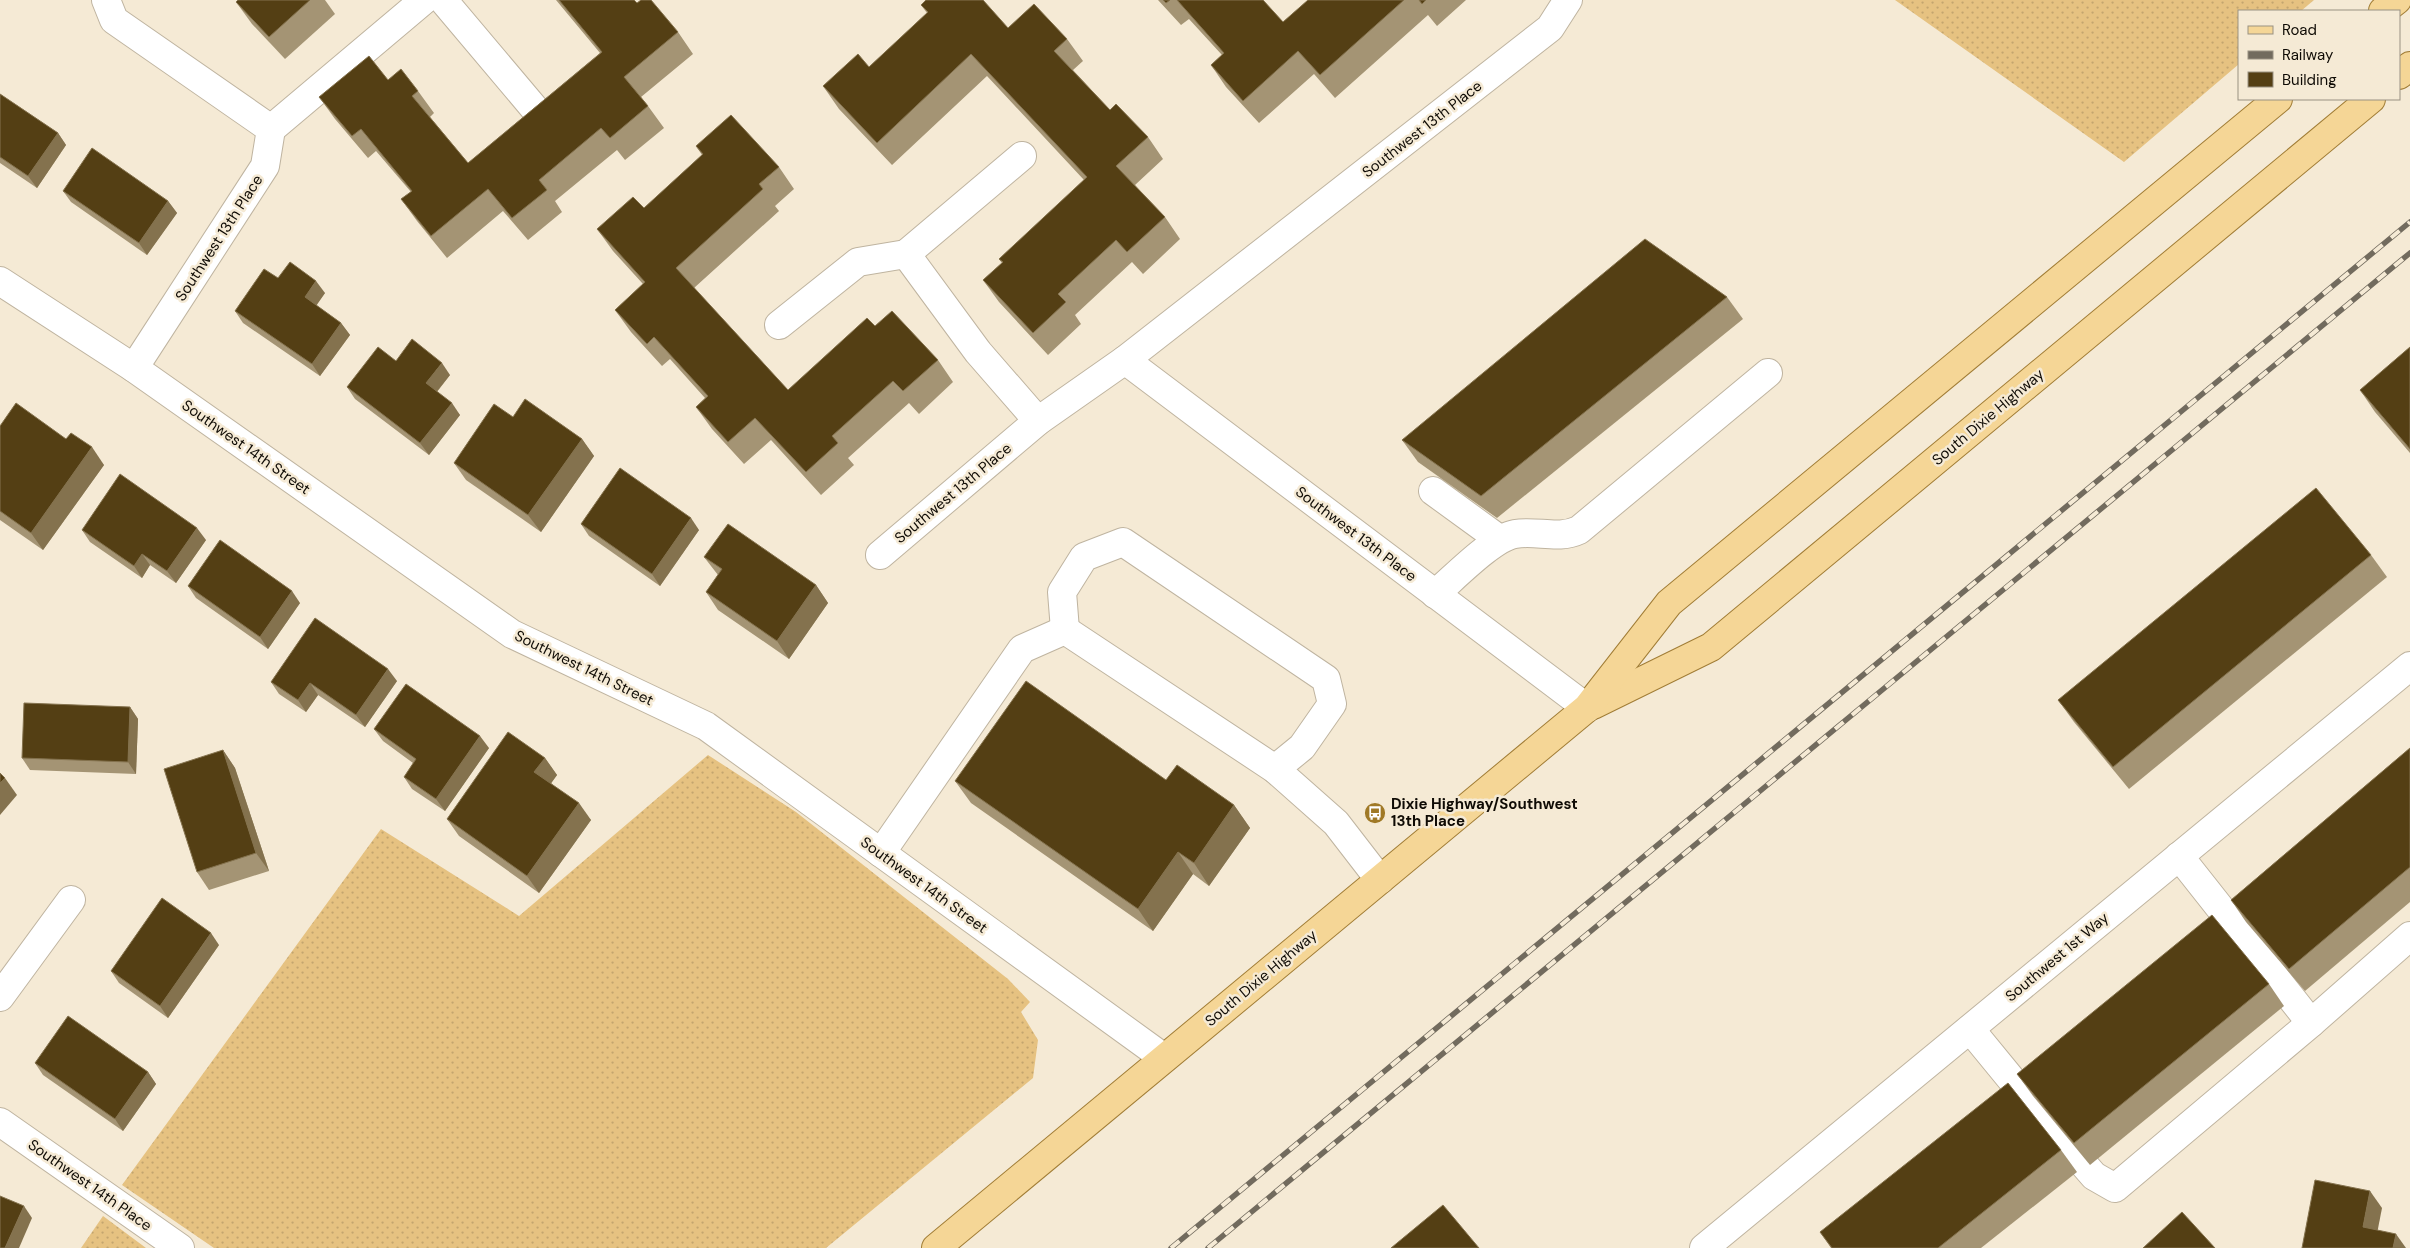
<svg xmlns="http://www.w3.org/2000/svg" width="2410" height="1248" font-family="'DM Sans',sans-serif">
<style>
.grass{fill:url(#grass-dots)}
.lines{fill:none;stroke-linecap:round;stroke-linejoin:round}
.minor-casing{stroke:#bfb4a0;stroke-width:30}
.major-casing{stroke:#a17d36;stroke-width:30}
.minor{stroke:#fff;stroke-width:28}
.major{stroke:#f5d696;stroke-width:28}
.rail-casing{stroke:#726b5e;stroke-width:5.5}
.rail{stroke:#f5ead5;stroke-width:4;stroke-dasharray:11;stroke-linecap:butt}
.wall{fill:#a49474}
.shaded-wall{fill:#84724e}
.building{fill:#543f14;stroke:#84724e}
.labels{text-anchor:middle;stroke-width:5;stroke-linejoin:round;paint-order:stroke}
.street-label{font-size:15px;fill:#0f0b05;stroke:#f5ead5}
.poi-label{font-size:15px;font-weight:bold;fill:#0f0b05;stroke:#f5ead5;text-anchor:start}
</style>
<defs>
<pattern id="grass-dots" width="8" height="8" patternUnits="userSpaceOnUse" patternTransform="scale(1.25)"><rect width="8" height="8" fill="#e6c281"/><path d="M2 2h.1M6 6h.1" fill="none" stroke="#c4a56e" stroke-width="1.8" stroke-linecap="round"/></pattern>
</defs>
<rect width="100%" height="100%" fill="#f5ead5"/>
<!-- grass -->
<g class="grass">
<polygon points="1895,0 2314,0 2301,11 2239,11 2239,64 2124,162"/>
<polygon points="708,755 796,812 1008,979 1030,1002 1021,1012 1038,1040 1033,1078 826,1248 214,1248 122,1185 381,829 519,916"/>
<polygon points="103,1216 146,1248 81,1248"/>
</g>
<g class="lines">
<!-- minor casing -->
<g class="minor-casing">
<g id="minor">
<polyline points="106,0 114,20 271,129"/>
<polyline points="443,0 534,108"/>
<polyline points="271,129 424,0"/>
<polyline points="1022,156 906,254 978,352 1038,421"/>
<polyline points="0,281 134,368 512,634 706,726 1164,1058"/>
<polyline points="779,325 858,262 906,254"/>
<polyline points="1125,360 1587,708"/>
<polyline points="134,368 265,166 271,129"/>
<polyline points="1433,491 1499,539"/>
<polyline points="880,555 1038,421 1125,360 1550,28 1568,0"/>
<path d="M 1435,594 C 1454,578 1492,538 1515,534 C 1537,530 1558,540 1579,530 L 1768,373"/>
<polyline points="1065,630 1062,592 1084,557 1123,542 1326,679 1332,704 1302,747 1275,769"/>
<polyline points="881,853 1022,649 1065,630 1275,769 1336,823 1380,880"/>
<polyline points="2179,856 2311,1023 2410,936"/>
<polyline points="0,997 71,900"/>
<polyline points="1970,1029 2034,1107 2094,1176 2115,1188 2311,1023"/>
<polyline points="0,1122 180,1248"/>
<polyline points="1704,1248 2410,666"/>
</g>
</g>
<!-- major casing -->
<g class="major-casing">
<g id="major">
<polyline points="2383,11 2397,0"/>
<polyline points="2399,75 2410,66"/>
<polyline points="1593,705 1711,647 2371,99"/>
<polyline points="936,1248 1587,708 1669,603 2278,99"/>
</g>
</g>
<!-- minor -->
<use href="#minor" class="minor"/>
<!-- major -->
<use href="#major" class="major"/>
<!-- rail casing -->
<g class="rail-casing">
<g id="rail">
<polyline points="1171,1248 2410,222"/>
<polyline points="1208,1248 2410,253"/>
</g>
</g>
<!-- rail -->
<use href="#rail" class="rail"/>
</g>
<!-- wall -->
<g class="wall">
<polygon points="238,0 325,0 335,14 285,59 252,24 236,2"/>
<polygon points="556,0 634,0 637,3 678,32 693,54 641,97 648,106 664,128 625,160 617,150 555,201 562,212 528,240 503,211 447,258 417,221 401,199 411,192 376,151 368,158 335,119 319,97 388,80 418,91 434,113 430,117 468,163 600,53"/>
<polygon points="1158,0 1263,0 1283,22 1308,0 1466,0 1437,26 1428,15 1335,98 1314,74 1259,123 1226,87 1211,65 1222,55 1189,19 1181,25"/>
<polygon points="921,5 1008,28 1067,39 1083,61 1073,70 1110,110 1148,137 1163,159 1135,185 1165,217 1180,239 1143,274 1132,262 1075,315 1081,324 1048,355 999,302 983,280 1002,263 999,259 1084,180 987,76 892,165 839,109 823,86 869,67 927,13"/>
<polygon points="0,94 58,133 66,145 37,188 0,163"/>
<polygon points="696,146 779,167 794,189 775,206 779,211 694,288 788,390 875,326 938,360 953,382 919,414 909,403 848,458 854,465 821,495 771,440 744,464 712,429 696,407 705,398 670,359 662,366 631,332 615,310 643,284 613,251 597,229 644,208 702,155"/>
<polygon points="63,191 168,201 177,213 147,255 71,202"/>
<polygon points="278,278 325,293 316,305 341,323 350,335 320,376 243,323 235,311"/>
<polygon points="1727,297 1743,319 1497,518 1418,462 1402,440"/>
<polygon points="2410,347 2410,453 2375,412 2360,390"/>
<polygon points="396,361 450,375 437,392 460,415 429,455 355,399 347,387"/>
<polygon points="513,417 582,439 594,456 541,532 466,480 454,463"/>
<polygon points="0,426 66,439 104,465 43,550 0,520"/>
<polygon points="581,524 699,530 660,586 589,536"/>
<polygon points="82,530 206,540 176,583 150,565 142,578 90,542"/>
<polygon points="2371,555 2387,577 2129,789 2074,722 2058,700"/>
<polygon points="704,557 816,585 828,603 789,659 718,610 706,592 718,575"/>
<polygon points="188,586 300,603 268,649 196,598"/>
<polygon points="397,681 365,727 318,695 306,712 279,694 271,682"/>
<polygon points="130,707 138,719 136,774 30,770 22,758"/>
<polygon points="374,729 489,748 445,811 412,789 404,777 413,763 383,741"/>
<polygon points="2410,748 2410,902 2305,991 2246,922 2231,900"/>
<polygon points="223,750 235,768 269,871 209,890 197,872"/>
<polygon points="545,758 557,775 551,783 591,820 539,893 459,836 447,819"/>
<polygon points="1166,780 1234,805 1250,828 1209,886 1193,874 1153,931 971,803 955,781"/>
<polygon points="219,945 168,1018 119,983 111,971"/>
<polygon points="2269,984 2284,1006 2090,1165 2033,1096 2017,1074"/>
<polygon points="35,1063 148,1072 156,1084 123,1131 43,1075"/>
<polygon points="2061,1150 2077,1172 1981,1248 1831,1248 1820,1232"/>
</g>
<!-- shaded-wall -->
<g class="shaded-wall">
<polygon points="58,133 66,145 37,188 28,176"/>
<polygon points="168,201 177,213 147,255 139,243"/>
<polygon points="316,281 325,293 314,309 305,297"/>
<polygon points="341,323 350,335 320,376 312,364"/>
<polygon points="442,363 450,375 434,395 426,383"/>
<polygon points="452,403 460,415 429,455 420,443"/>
<polygon points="582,439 594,456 541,532 528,515"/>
<polygon points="92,447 104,465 43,550 31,533"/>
<polygon points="691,518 699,530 660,586 652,574"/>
<polygon points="197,528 206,540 176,583 167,571"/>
<polygon points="142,554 150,565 142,578 134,566"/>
<polygon points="816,585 828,603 789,659 777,641"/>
<polygon points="292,591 300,603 268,649 260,637"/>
<polygon points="388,669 397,681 365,727 356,715"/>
<polygon points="310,683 318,695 306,712 298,700"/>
<polygon points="130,707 138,719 136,774 128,762"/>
<polygon points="480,736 489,748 445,811 436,799"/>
<polygon points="223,750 235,768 269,871 256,853"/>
<polygon points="545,758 557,775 547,789 534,772"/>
<polygon points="5,778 17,795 0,815 0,783"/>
<polygon points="579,803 591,820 539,893 527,876"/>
<polygon points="1234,805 1250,828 1209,886 1194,863"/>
<polygon points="1178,852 1193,874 1153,931 1138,909"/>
<polygon points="211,933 219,945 168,1018 160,1006"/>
<polygon points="148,1072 156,1084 123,1131 115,1119"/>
<polygon points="2370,1191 2382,1208 2375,1244 2363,1227"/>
<polygon points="24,1206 32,1218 19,1248 5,1248"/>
<polygon points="2396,1234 2406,1248 2393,1248"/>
</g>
<!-- building -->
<g class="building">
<polygon points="238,0 310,0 269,37 236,2"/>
<polygon points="559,0 634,0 637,3 641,0 651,0 678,32 624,77 648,106 610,138 601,128 539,180 547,190 512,218 488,189 431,236 401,199 412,191 361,129 352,136 319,97 369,56 388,80 401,69 418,91 412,96 468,163 602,52"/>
<polygon points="926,0 983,0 1008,28 1034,4 1067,39 1054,51 1110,110 1116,104 1148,137 1116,166 1165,217 1127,252 1116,240 1058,294 1066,302 1033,333 983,280 1003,262 999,259 1087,177 971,54 877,143 823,86 858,54 869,67 928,12 921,5"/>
<polygon points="1163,0 1170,0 1166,3"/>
<polygon points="1177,0 1263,0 1283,22 1308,0 1404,0 1320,75 1298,51 1243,101 1211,65 1224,53"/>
<polygon points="1419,0 1426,0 1422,4"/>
<polygon points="0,94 58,133 28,176 0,157"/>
<polygon points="731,115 779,167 759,184 763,189 676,268 788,390 867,318 875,326 892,311 938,360 903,391 893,381 832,436 838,443 806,472 755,418 728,442 696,407 708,396 654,337 647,344 615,310 645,282 597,229 633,197 644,208 703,154 696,146"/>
<polygon points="92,148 168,201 139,243 63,191"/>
<polygon points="1645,239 1727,297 1481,496 1402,440"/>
<polygon points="290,262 316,281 305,297 341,323 312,364 235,311 264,269 278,278"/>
<polygon points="412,339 442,363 426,383 452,403 420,443 347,387 378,347 396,361"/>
<polygon points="2410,347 2410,449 2360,390"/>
<polygon points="525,399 582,439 528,515 454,463 494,404 513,417"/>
<polygon points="16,403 66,439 71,433 92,447 31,533 0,511 0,426"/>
<polygon points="620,468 691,518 652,574 581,524"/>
<polygon points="120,474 197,528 167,571 142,554 134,566 82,530"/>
<polygon points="2316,488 2371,555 2113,767 2058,700"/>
<polygon points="728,524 816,585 777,641 706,592 722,569 704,557"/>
<polygon points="220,540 292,591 260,637 188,586"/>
<polygon points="315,618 388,669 356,715 310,683 298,700 271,682"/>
<polygon points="1026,681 1166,780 1177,765 1234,805 1194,863 1178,852 1138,909 955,781"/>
<polygon points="406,684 480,736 436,799 404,777 416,759 374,729"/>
<polygon points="24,703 130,707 128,762 22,758"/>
<polygon points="508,732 545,758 534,772 579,803 527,876 447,819"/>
<polygon points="2410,748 2410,867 2289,969 2231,900"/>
<polygon points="223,750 256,853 197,872 164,769"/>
<polygon points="0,773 5,778 0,783"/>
<polygon points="162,898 211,933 160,1006 111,971"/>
<polygon points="2212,915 2269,984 2074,1143 2017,1074"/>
<polygon points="68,1016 148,1072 115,1119 35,1063"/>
<polygon points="2008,1083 2061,1150 1938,1248 1832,1248 1820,1232"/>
<polygon points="2315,1180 2370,1191 2363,1227 2396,1234 2393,1248 2302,1248"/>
<polygon points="0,1196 24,1206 5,1248 0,1248"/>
<polygon points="1443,1205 1479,1248 1391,1248"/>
<polygon points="2182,1212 2215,1248 2143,1248"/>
</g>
<!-- icons -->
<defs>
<g id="bus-disc" transform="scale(1.125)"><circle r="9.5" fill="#a07926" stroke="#f5ead5"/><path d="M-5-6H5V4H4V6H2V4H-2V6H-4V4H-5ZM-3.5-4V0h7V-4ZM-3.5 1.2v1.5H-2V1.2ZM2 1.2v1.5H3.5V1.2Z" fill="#fff"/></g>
</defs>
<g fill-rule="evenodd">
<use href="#bus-disc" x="1375" y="813"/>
</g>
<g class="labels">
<!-- street labels -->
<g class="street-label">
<text transform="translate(1422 129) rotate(-38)" y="5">Southwest 13th Place</text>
<text transform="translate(219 238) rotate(-57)" y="5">Southwest 13th Place</text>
<text transform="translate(1988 417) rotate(-40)" y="5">South Dixie Highway</text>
<text transform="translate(246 447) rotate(35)" y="5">Southwest 14th Street</text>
<text transform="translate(953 493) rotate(-40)" y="5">Southwest 13th Place</text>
<text transform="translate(1356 534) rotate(37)" y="5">Southwest 13th Place</text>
<text transform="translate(584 668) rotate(26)" y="5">Southwest 14th Street</text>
<text transform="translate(924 885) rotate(36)" y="5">Southwest 14th Street</text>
<text transform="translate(2057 957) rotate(-40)" y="5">Southwest 1st Way</text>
<text transform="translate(1261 978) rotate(-40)" y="5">South Dixie Highway</text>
<text transform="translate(90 1185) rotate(35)" y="5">Southwest 14th Place</text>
</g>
<!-- poi labels -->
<g class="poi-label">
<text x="1391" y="809">Dixie Highway/Southwest<tspan x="1391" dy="17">13th Place</tspan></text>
</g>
</g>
<!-- legend -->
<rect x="2238" y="10" width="162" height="90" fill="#f5ead5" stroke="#999182"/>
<rect x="2248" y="26" width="25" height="8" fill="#f5d696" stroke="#999182"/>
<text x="2282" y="35" font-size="15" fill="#0f0b05">Road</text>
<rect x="2248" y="51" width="25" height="8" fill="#726b5e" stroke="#999182"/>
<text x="2282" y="60" font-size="15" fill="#0f0b05">Railway</text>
<rect x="2248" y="72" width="25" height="15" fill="#543f14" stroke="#999182"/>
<text x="2282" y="85" font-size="15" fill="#0f0b05">Building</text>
</svg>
